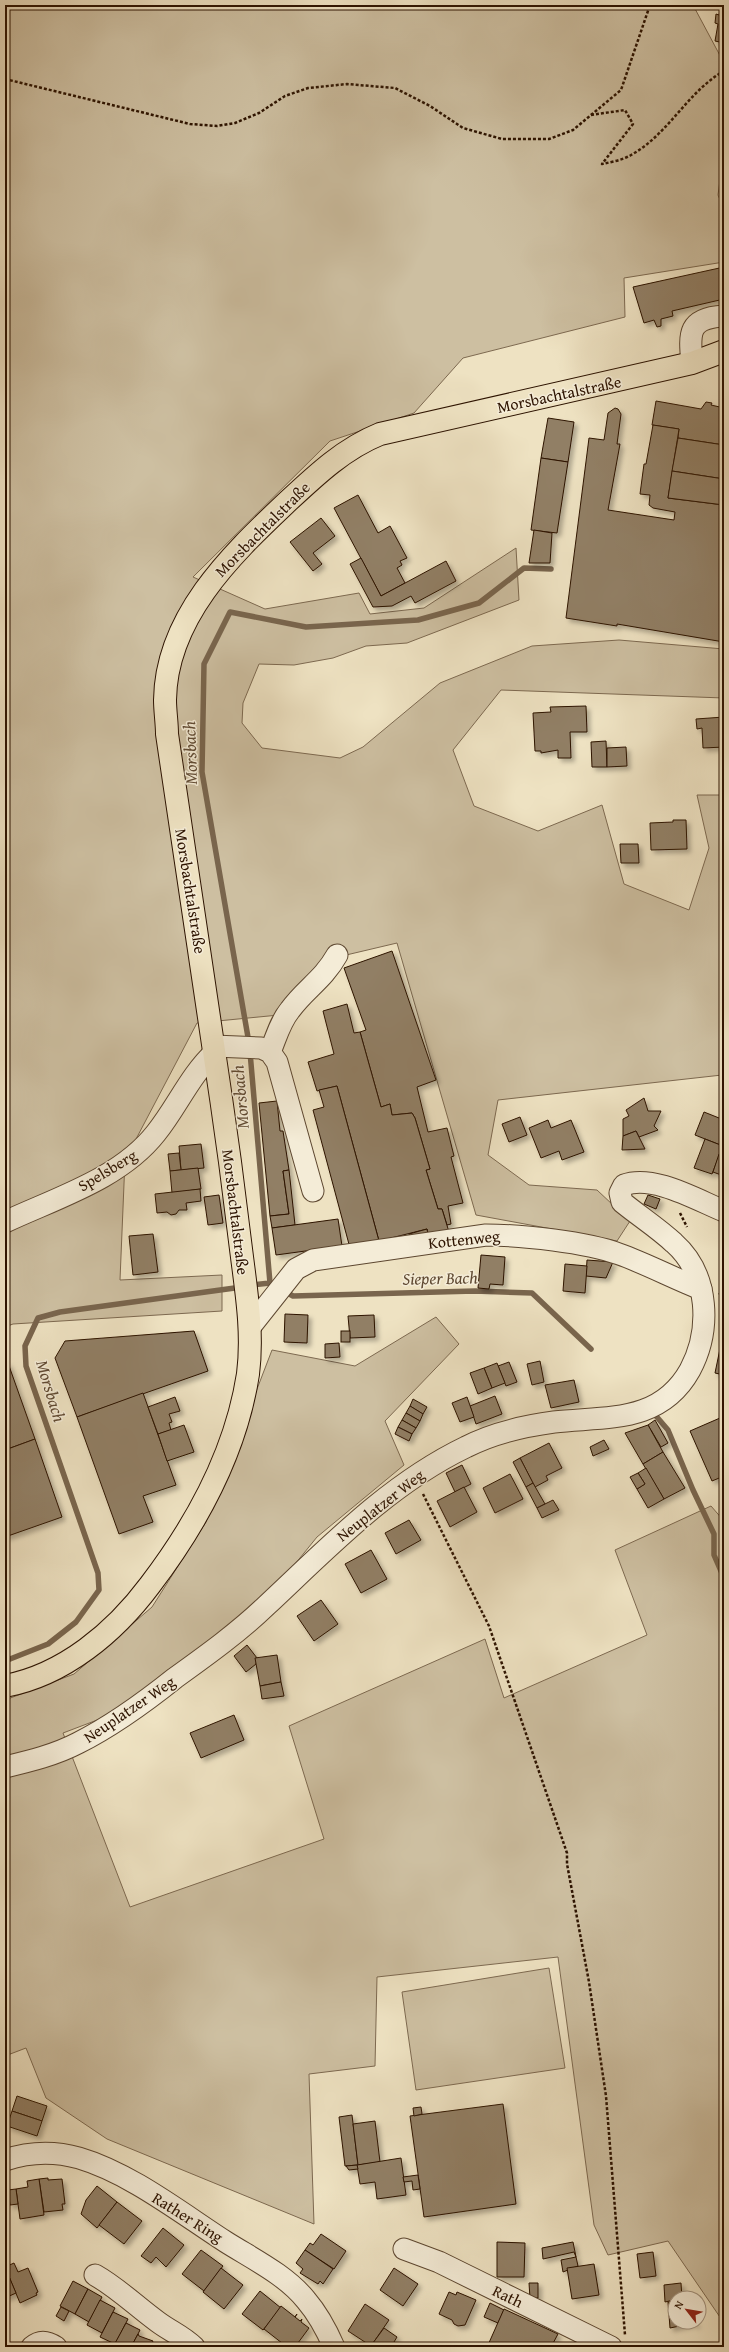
<svg xmlns="http://www.w3.org/2000/svg" width="729" height="2352" font-family="'Gentium Book Plus',serif">
<style>
.green{fill:#cdbfa1;stroke:#7d6950}
.lines{fill:none;stroke-linecap:round;stroke-linejoin:round}
.stream{stroke:#79654d;stroke-width:5.5}
.building{fill:#917f65;stroke:#2d1300;filter:url(#shadow)}
.minor-casing{stroke:#5d4730;stroke-width:23}
.major-casing{stroke:#2d1300;stroke-width:24}
.path{stroke:#2d1300;stroke-width:2.5;stroke-dasharray:3 2;stroke-linecap:butt}
.minor{stroke:#f4ecd7;stroke-width:21}
.major{stroke:#eee2c2;stroke-width:22}
.labels{text-anchor:middle;stroke-width:3;stroke-linejoin:round;paint-order:stroke}
.street-label{font-size:16px;fill:#2d1300;stroke:#f4ecd7}
.water-label{font-size:17px;font-style:italic;fill:#604a33;stroke:#f4ecd7}
</style>
<defs>
<filter id="shadow"><feDropShadow dx="3.5" dy="3.5" stdDeviation="2" flood-color="#0004"/></filter>
</defs>
<rect width="100%" height="100%" fill="#eee2c2"/>
<filter id="stains"><feTurbulence type="fractalNoise" baseFrequency=".005" numOctaves="4"/><feColorMatrix values="0 0 0 0 .2 0 0 0 0 .09 0 0 0 0 .02 0 0 0 .5 -.17"/></filter>
<radialGradient id="worn" r=".72"><stop offset=".6" stop-color="#630" stop-opacity="0"/><stop offset="1" stop-color="#630" stop-opacity=".3"/></radialGradient>
<!-- green -->
<g class="green">
<polygon points="5,5 693,5 724,63 724,150 718,195 724,209 724,262 624,278 625,317 463,358 414,413 330,441 193,577 265,609 359,593 370,614 424,608 516,548 519,600 407,643 366,646 333,658 294,665 259,664 243,703 242,723 262,748 340,758 363,747 440,683 532,646 619,640 724,649 724,698 501,690 453,750 474,806 538,831 602,805 624,884 689,910 709,848 697,795 724,795 722,1075 498,1100 488,1155 529,1185 597,1190 630,1221 617,1241 476,1215 397,943 325,960 279,1015 197,1023 125,1160 120,1280 222,1275 222,1311 13,1324 5,1327"/>
<polygon points="436,1317 459,1344 385,1421 404,1465 317,1537 265,1601 142,1703 63,1733 130,1907 324,1839 289,1726 485,1639 504,1698 647,1635 615,1550 711,1506 724,1521 724,2323 668,2241 608,2255 594,2225 558,1957 377,1977 375,2066 309,2074 314,2224 107,2139 46,2098 26,2048 5,2056 5,1700 74,1674 152,1607 206,1522 272,1350 355,1366"/>
<polygon points="549,1968 565,2068 416,2090 402,1992"/>
</g>
<g class="lines">
<!-- stream -->
<g class="stream">
<polyline points="249,1043 202,772 204,664 230,612 306,627 418,620 479,603 524,568 551,569"/>
<polyline points="250,1052 270,1283 251,1285"/>
<polyline points="284,1291 293,1296 475,1291 532,1293 591,1349"/>
<polyline points="656,1416 668,1430 693,1490 714,1534 714,1555 724,1578"/>
<polyline points="5,1661 48,1644 76,1622 99,1590 98,1573 26,1366 25,1346 38,1318 60,1312 242,1287"/>
</g>
</g>
<!-- building -->
<g class="building">
<polygon points="721,7 724,8 724,43 715,41 718,24 715,23 716,14 719,15"/>
<polygon points="724,267 724,299 672,311 673,316 661,319 661,326 657,327 654,320 644,323 633,287"/>
<polygon points="656,401 701,409 706,402 712,403 711,405 724,408 724,445 678,438 679,429 652,425"/>
<polygon points="615,408 618,409 621,414 617,444 620,444 608,510 674,520 675,512 653,508 649,505 650,495 640,494 644,464 646,464 653,425 679,429 668,498 724,505 724,642 617,624 617,626 566,618 589,438 604,440 608,413"/>
<polygon points="548,418 574,422 568,462 541,458"/>
<polygon points="678,438 724,445 724,479 672,471"/>
<polygon points="541,458 568,462 557,533 531,530"/>
<polygon points="672,471 724,479 724,505 668,498"/>
<polygon points="358,495 378,533 390,526 407,558 400,561 402,565 397,568 405,583 381,596 334,508"/>
<polygon points="321,518 335,536 313,553 322,564 313,571 290,542"/>
<polygon points="534,530 552,533 550,563 529,563"/>
<polygon points="361,558 381,596 446,561 456,581 415,603 411,596 392,606 373,607 350,564"/>
<polygon points="586,706 587,732 570,732 571,758 558,758 558,750 541,753 541,751 535,751 533,713 551,712 550,707"/>
<polygon points="724,717 724,747 703,748 702,728 697,729 696,719"/>
<polygon points="606,741 607,767 592,767 591,742"/>
<polygon points="626,747 627,766 607,767 607,748"/>
<polygon points="673,820 686,820 687,849 651,850 650,823 673,822"/>
<polygon points="620,844 638,844 639,863 621,863"/>
<polygon points="392,951 436,1080 417,1087 428,1132 447,1128 454,1156 451,1157 463,1203 448,1206 451,1224 447,1225 442,1209 438,1209 426,1170 430,1169 415,1118 412,1113 392,1115 390,1104 381,1107 360,1032 366,1030 344,968"/>
<polygon points="347,1004 354,1033 360,1032 381,1107 390,1104 392,1115 412,1113 415,1118 430,1169 426,1170 438,1209 442,1209 449,1232 429,1237 427,1229 379,1241 337,1086 317,1091 308,1062 334,1054 323,1011"/>
<polygon points="337,1086 379,1241 350,1248 313,1110 324,1107 319,1090"/>
<polygon points="644,1098 648,1111 661,1111 654,1126 658,1130 639,1137 636,1131 623,1136 623,1119 629,1116 626,1110"/>
<polygon points="277,1101 280,1131 283,1131 289,1170 283,1171 289,1214 270,1216 259,1103"/>
<polygon points="704,1112 724,1120 723,1146 695,1135"/>
<polygon points="520,1117 527,1135 509,1142 502,1124"/>
<polygon points="548,1120 551,1128 571,1120 584,1152 562,1160 559,1151 541,1158 529,1128"/>
<polygon points="636,1131 645,1149 622,1150 623,1136"/>
<polygon points="705,1139 723,1146 712,1174 694,1168"/>
<polygon points="201,1144 204,1168 181,1170 179,1146"/>
<polygon points="179,1153 181,1170 170,1171 168,1154"/>
<polygon points="719,1154 724,1156 724,1176 713,1172"/>
<polygon points="198,1168 201,1189 172,1193 170,1171"/>
<polygon points="289,1170 295,1225 272,1228 270,1216 289,1214 283,1171"/>
<polygon points="200,1189 201,1201 186,1203 187,1210 179,1210 176,1214 171,1215 167,1212 157,1213 155,1194"/>
<polygon points="219,1195 223,1223 208,1225 204,1197"/>
<polygon points="648,1195 660,1199 656,1209 644,1204"/>
<polygon points="338,1219 342,1246 276,1255 272,1228"/>
<polygon points="427,1229 428,1235 410,1238 409,1234"/>
<polygon points="153,1234 158,1272 133,1275 129,1236"/>
<polygon points="481,1255 505,1257 503,1285 490,1284 489,1289 478,1288"/>
<polygon points="587,1260 613,1262 606,1278 586,1276"/>
<polygon points="565,1264 587,1266 585,1293 563,1291"/>
<polygon points="724,1292 724,1317 719,1293"/>
<polygon points="285,1314 308,1315 307,1343 284,1342"/>
<polygon points="374,1315 375,1337 350,1338 348,1316"/>
<polygon points="194,1331 208,1371 77,1417 55,1358 65,1341"/>
<rect x="341" y="1331" width="9" height="11"/>
<polygon points="339,1343 340,1357 325,1358 325,1344"/>
<polygon points="721,1344 724,1345 724,1375 715,1373"/>
<polygon points="540,1361 544,1382 532,1385 527,1364"/>
<polygon points="509,1362 517,1382 506,1386 498,1366"/>
<polygon points="8,1363 35,1439 5,1450 5,1364"/>
<polygon points="497,1363 505,1383 492,1388 484,1368"/>
<polygon points="484,1368 492,1388 478,1394 470,1373"/>
<polygon points="574,1380 579,1402 551,1408 545,1385"/>
<polygon points="143,1393 176,1485 143,1496 153,1522 119,1534 77,1417"/>
<polygon points="495,1396 502,1414 476,1424 470,1406"/>
<polygon points="175,1397 180,1411 169,1414 172,1422 169,1423 171,1430 158,1434 148,1407"/>
<polygon points="467,1397 474,1417 460,1422 452,1403"/>
<polygon points="413,1399 427,1407 423,1414 410,1406"/>
<polygon points="410,1406 423,1414 420,1421 406,1413"/>
<polygon points="406,1413 420,1421 416,1428 402,1420"/>
<polygon points="720,1418 724,1427 724,1476 712,1481 690,1431"/>
<polygon points="402,1420 416,1428 412,1434 398,1427"/>
<polygon points="655,1420 668,1443 661,1447 648,1425"/>
<polygon points="184,1425 194,1452 167,1461 158,1434"/>
<polygon points="648,1425 663,1452 643,1464 625,1433"/>
<polygon points="398,1427 412,1434 409,1441 395,1434"/>
<polygon points="35,1439 62,1517 5,1537 5,1450"/>
<polygon points="604,1440 609,1449 593,1456 590,1447"/>
<polygon points="549,1443 562,1468 546,1476 548,1480 535,1487 520,1458"/>
<polygon points="663,1452 685,1488 664,1499 643,1464"/>
<polygon points="520,1458 533,1483 526,1487 513,1462"/>
<polygon points="462,1465 471,1484 455,1492 446,1473"/>
<polygon points="646,1468 664,1499 648,1508 637,1489 645,1484 638,1473"/>
<polygon points="638,1473 645,1484 637,1489 630,1477"/>
<polygon points="510,1474 523,1499 495,1513 483,1488"/>
<polygon points="533,1483 545,1504 537,1508 526,1487"/>
<polygon points="464,1487 477,1512 450,1527 437,1501"/>
<polygon points="553,1500 559,1510 542,1518 537,1508"/>
<polygon points="409,1520 421,1540 396,1554 385,1533"/>
<polygon points="371,1550 387,1579 361,1593 345,1564"/>
<polygon points="321,1600 338,1624 314,1641 297,1616"/>
<polygon points="247,1645 257,1658 256,1664 246,1672 234,1656"/>
<polygon points="277,1655 281,1682 260,1686 255,1658"/>
<polygon points="281,1682 284,1696 262,1699 260,1686"/>
<polygon points="234,1715 244,1740 201,1758 190,1733"/>
<polygon points="17,2096 47,2106 42,2121 12,2111"/>
<polygon points="503,2104 516,2204 424,2217 410,2116"/>
<polygon points="421,2107 422,2114 414,2116 413,2108"/>
<polygon points="12,2111 42,2121 37,2136 7,2126"/>
<polygon points="352,2115 358,2165 345,2166 339,2117"/>
<polygon points="375,2121 380,2162 358,2165 353,2124"/>
<polygon points="401,2158 406,2195 377,2199 375,2182 360,2184 357,2165"/>
<polygon points="357,2165 358,2169 349,2170 346,2166"/>
<polygon points="418,2175 420,2189 413,2190 412,2181 404,2182 403,2177"/>
<polygon points="48,2178 48,2180 62,2179 65,2204 62,2204 63,2210 44,2212 39,2179"/>
<polygon points="39,2179 44,2215 20,2219 16,2189 28,2187 27,2181"/>
<polygon points="97,2186 117,2202 97,2228 81,2214 86,2200"/>
<polygon points="16,2189 18,2204 10,2205 8,2190"/>
<polygon points="117,2202 142,2221 124,2244 99,2225"/>
<polygon points="163,2228 184,2245 166,2267 156,2257 151,2263 141,2256"/>
<polygon points="321,2234 346,2251 334,2269 305,2250 310,2243 313,2245"/>
<polygon points="497,2242 525,2243 524,2277 497,2277"/>
<polygon points="573,2242 576,2257 574,2252 543,2259 542,2248"/>
<polygon points="201,2250 223,2266 204,2291 182,2274"/>
<polygon points="305,2250 333,2269 323,2284 320,2281 318,2284 300,2273 303,2269 296,2263"/>
<polygon points="653,2252 656,2276 640,2278 637,2254"/>
<polygon points="576,2257 578,2266 563,2272 561,2260"/>
<polygon points="14,2263 18,2272 28,2268 38,2292 36,2293 37,2295 20,2303 5,2267"/>
<polygon points="594,2264 599,2295 572,2299 567,2268"/>
<polygon points="5,2267 16,2293 5,2298"/>
<polygon points="221,2268 243,2285 224,2309 203,2292"/>
<polygon points="394,2268 418,2284 403,2306 380,2290"/>
<polygon points="73,2281 88,2289 75,2314 60,2306"/>
<polygon points="529,2283 538,2283 538,2298 530,2298"/>
<polygon points="681,2283 682,2298 665,2302 664,2285"/>
<polygon points="88,2289 102,2297 89,2322 75,2314"/>
<polygon points="260,2291 281,2308 263,2330 242,2314"/>
<polygon points="449,2292 456,2295 457,2292 476,2300 465,2325 458,2326 454,2324 452,2320 439,2314"/>
<polygon points="100,2300 115,2308 102,2333 87,2325"/>
<polygon points="675,2301 675,2322 696,2322 696,2326 694,2323 670,2328 668,2302"/>
<polygon points="490,2303 504,2310 498,2323 484,2317"/>
<polygon points="365,2304 389,2320 371,2346 348,2331"/>
<polygon points="281,2306 295,2317 297,2314 295,2317 300,2321 302,2319 301,2322 309,2328 295,2347 287,2347 264,2329"/>
<polygon points="61,2307 69,2311 64,2321 56,2316"/>
<polygon points="504,2309 558,2334 551,2347 527,2347 521,2344 519,2347 492,2347 488,2345"/>
<polygon points="113,2312 128,2319 115,2344 100,2337"/>
<polygon points="126,2323 140,2330 138,2334 131,2347 113,2347"/>
<polygon points="384,2328 397,2337 391,2347 370,2347"/>
<polygon points="138,2334 139,2336 153,2341 150,2347 131,2347"/>
</g>
<g class="lines">
<!-- minor casing -->
<g class="minor-casing">
<g id="minor">
<path d="M 692,363 C 689,333 688,318 724,316"/>
<polyline points="214,1046 261,1048 270,1052 277,1062 313,1191"/>
<path d="M 270,1052 C 276,1038 280,1022 290,1010 C 305,989 323,980 337,955"/>
<path d="M 5,1222 C 56,1198 120,1179 156,1133 C 177,1107 190,1075 215,1052"/>
<path d="M 250,1327 L 296,1269 L 313,1260 L 486,1235 C 522,1235 586,1242 619,1254 C 647,1264 673,1278 701,1289"/>
<path d="M 5,1767 C 30,1761 55,1755 78,1743 C 112,1726 145,1702 175,1678 C 207,1655 239,1632 267,1605 C 329,1547 389,1484 466,1447 C 493,1433 524,1426 554,1422 C 606,1416 660,1424 690,1370 C 711,1331 710,1275 674,1243 C 658,1228 639,1216 622,1202 L 620,1193 L 624,1185 C 653,1174 697,1200 724,1211"/>
<path d="M 5,2160 C 29,2152 54,2151 79,2158 C 130,2173 181,2213 226,2242 C 253,2259 286,2275 306,2300 C 318,2314 327,2331 334,2347"/>
<polyline points="404,2249 439,2262 611,2347"/>
<path d="M 95,2275 C 118,2288 136,2306 158,2322 C 170,2331 183,2336 194,2347"/>
<path d="M 32,2347 C 40,2340 47,2341 56,2347"/>
</g>
</g>
<!-- major casing -->
<g class="major-casing">
<path id="major" d="M 5,1686 C 64,1675 115,1632 150,1585 C 198,1522 236,1452 248,1374 C 253,1335 247,1296 242,1257 C 238,1225 234,1193 230,1162 C 210,1019 189,876 167,734 C 167,723 165,711 165,700 C 166,618 230,556 285,504 C 315,476 343,449 380,434 L 692,363 L 724,351"/>
</g>
<!-- path -->
<g class="path">
<polyline points="5,79 190,124 217,126 235,123 259,113 285,96 308,88 347,84 395,88 430,106 463,128 502,139 549,139 573,130 621,90 650,5"/>
<path d="M 591,115 L 625,110 L 633,124 L 602,164 C 611,162 623,160 631,155 C 669,134 687,92 724,71"/>
<polyline points="680,1213 687,1227"/>
<polyline points="423,1494 489,1626 567,1853 567,1864 589,1982 606,2096 625,2335"/>
</g>
<!-- minor -->
<use href="#minor" class="minor"/>
<!-- major -->
<use href="#major" class="major"/>
</g>
<g class="labels">
<!-- street labels -->
<g class="street-label">
<text transform="translate(559 394) rotate(-12)" y="6">Morsbachtalstraße</text>
<text transform="translate(262 529) rotate(-45)" y="6">Morsbachtalstraße</text>
<text transform="translate(191 891) rotate(81)" y="6">Morsbachtalstraße</text>
<text transform="translate(107 1170) rotate(-31)" y="6">Spelsberg</text>
<text transform="translate(236 1212) rotate(83)" y="6">Morsbachtalstraße</text>
<text transform="translate(464 1239) rotate(-6)" y="6">Kottenweg</text>
<text transform="translate(380 1505) rotate(-38)" y="6">Neuplatzer Weg</text>
<text transform="translate(129 1709) rotate(-34)" y="6">Neuplatzer Weg</text>
<text transform="translate(188 2217) rotate(32)" y="6">Rather Ring</text>
<text transform="translate(508 2296) rotate(26)" y="6">Rath</text>
</g>
<!-- water labels -->
<g class="water-label">
<text transform="translate(190 753) rotate(-92)" y="6">Morsbach</text>
<text transform="translate(240 1097) rotate(-95)" y="6">Morsbach</text>
<text transform="translate(440 1278) rotate(-1)" y="6">Sieper Bach</text>
<text transform="translate(51 1391) rotate(73)" y="6">Morsbach</text>
</g>
</g>
<!-- margin -->
<rect width="729" height="2352" fill="none" stroke="#eee2c2" stroke-width="20"/>
<rect x="6" y="6" width="717" height="2340" fill="none" stroke="#2d1300" stroke-width="2"/>
<rect x="10" y="10" width="709" height="2332" fill="none" stroke="#2d1300"/>
<!-- north arrow -->
<g transform="translate(687 2310) rotate(301)"><circle r="19" fill="#f4ecd7" stroke="#a49581"/>
<path d="M0-3L7 15L0 10L-7 15Z" fill="#8f2418"/>
<text y="-6" font-size="11" font-weight="bold" text-anchor="middle" fill="#2d1300">N</text>
</g>
<rect width="100%" height="100%" filter="url(#stains)"/>
<rect width="100%" height="100%" fill="url(#worn)"/>
</svg>
